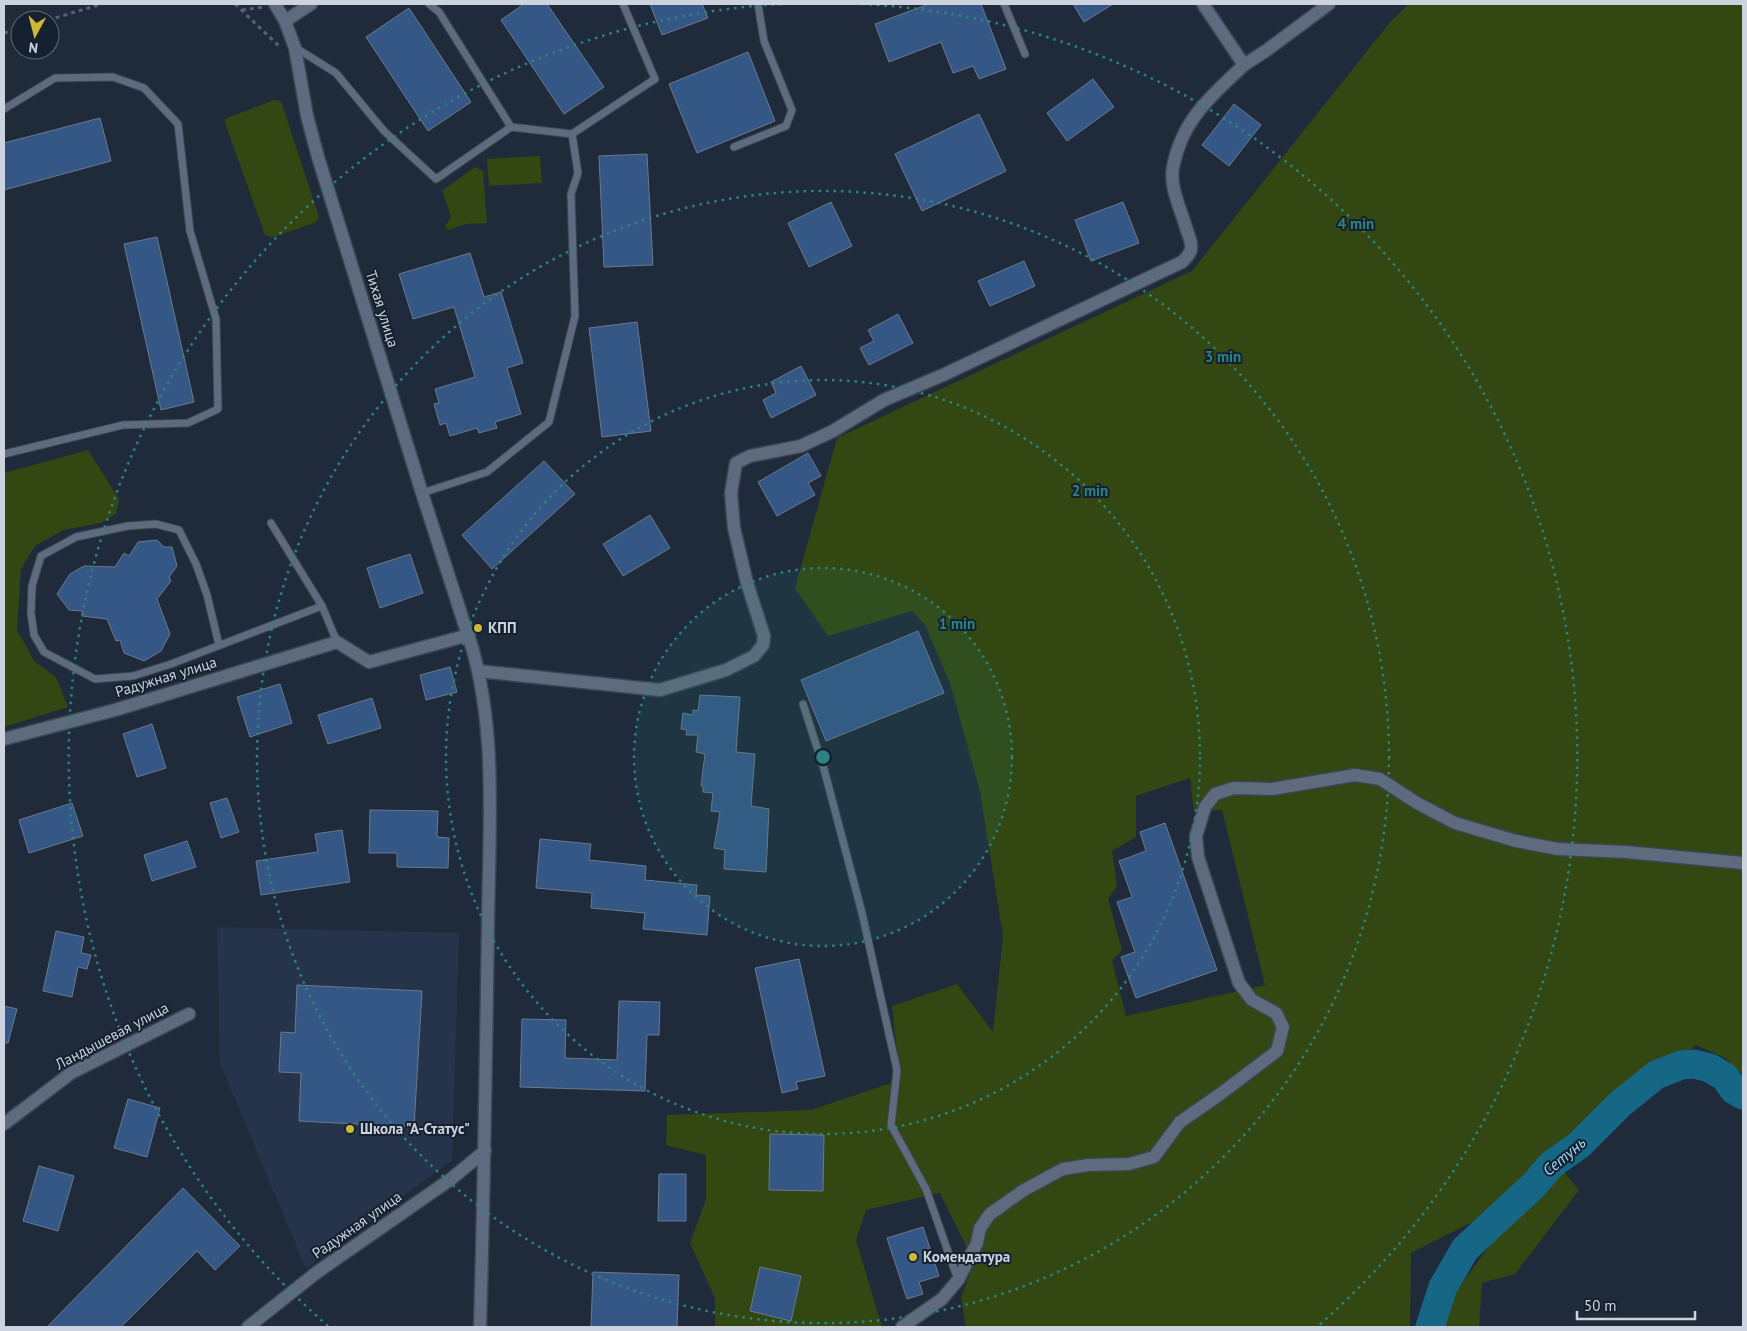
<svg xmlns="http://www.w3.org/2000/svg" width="1747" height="1331" font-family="'PT Sans',sans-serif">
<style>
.built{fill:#25344a}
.green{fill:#324712;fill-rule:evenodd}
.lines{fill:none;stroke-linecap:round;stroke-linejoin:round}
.river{stroke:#166685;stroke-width:29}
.building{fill:#355786;stroke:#6b798c}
.service-casing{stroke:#3c4552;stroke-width:9}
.minor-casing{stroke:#3c4552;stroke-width:15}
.tertiary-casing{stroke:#3c4552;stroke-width:15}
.path{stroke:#576270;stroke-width:3;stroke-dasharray:4 4;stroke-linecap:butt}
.service{stroke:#5e6b7e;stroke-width:7}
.minor{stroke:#5e6b7e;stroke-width:12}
.tertiary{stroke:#5e6b7e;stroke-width:12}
.ring{fill:none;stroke:#2b847f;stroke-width:2.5;stroke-dasharray:2.5 5}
.poi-dot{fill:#ceb837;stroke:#162130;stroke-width:2}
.labels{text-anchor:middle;stroke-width:4;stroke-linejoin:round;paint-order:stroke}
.street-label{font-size:15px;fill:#ccd3de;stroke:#162130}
.poi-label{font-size:15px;font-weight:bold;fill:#ccd3de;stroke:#162130;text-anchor:start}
.water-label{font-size:16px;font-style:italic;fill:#a1daf6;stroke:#162130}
.centre{fill:#2b847f;stroke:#162130;stroke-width:2.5}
.ring-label{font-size:15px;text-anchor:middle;font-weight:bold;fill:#2b847f;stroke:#162130;stroke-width:4;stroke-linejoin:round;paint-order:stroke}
</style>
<rect width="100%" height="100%" fill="#1f2b3b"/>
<!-- built -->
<polygon class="built" points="217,927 459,933 452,1160 306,1269 220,1063"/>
<!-- green -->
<g class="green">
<path d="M 1409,4 L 1743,4 L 1743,1075 L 1725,1058 L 1696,1045 L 1482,1217 L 1411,1253 L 1410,1327 L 966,1327 L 961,1298 L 974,1262 L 940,1193 L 866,1210 L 856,1240 L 882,1327 L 715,1327 L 715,1298 L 690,1243 L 706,1199 L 706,1155 L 666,1145 L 667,1115 L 811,1110 L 900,1080 L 892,1006 L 957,984 L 993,1032 L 1003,937 L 980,791 L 950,683 L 925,625 L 912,611 L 828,636 L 795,588 L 837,438 L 1192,271 L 1391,21 ZM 1190,778 L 1194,812 L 1222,810 L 1265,985 L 1126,1016 L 1112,961 L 1122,950 L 1108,899 L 1117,886 L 1112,851 L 1136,837 L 1136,796 Z"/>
<polygon points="274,100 281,101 319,217 316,222 274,237 265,235 224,120 227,118"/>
<polygon points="540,156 542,183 489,186 487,159"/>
<polygon points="475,167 483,171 487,223 465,224 449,230 445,227 451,216 442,191"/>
<polygon points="88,450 119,499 116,514 101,523 63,530 35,546 21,569 17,630 35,662 56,677 68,707 4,727 4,473"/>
<polygon points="1563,1171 1579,1190 1515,1274 1482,1283 1479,1327 1444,1327 1452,1297 1506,1223"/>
</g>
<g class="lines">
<!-- river -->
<polyline class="river" points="1430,1327 1443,1287 1465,1249 1533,1186 1552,1164 1579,1145 1620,1104 1656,1075 1681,1065 1694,1064 1710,1068 1725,1077 1734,1090 1743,1095"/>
</g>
<!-- building -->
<g class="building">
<polygon points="524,4 547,4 604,87 564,114 501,20"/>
<polygon points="650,4 702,4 708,18 662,35"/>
<polygon points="929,4 981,4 1006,69 979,79 973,66 953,73 941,42 889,62 875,24"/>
<polygon points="1073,4 1113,4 1084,22"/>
<polygon points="409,8 471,102 428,131 366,37"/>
<polygon points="748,52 775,121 697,153 669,84"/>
<polygon points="1093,79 1114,107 1067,141 1047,113"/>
<polygon points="1234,104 1261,125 1229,166 1202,145"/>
<polygon points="979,114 1006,171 922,211 895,154"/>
<polygon points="100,118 111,161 4,190 4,143"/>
<polygon points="647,154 653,265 604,267 599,156"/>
<polygon points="831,202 852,246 809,267 788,223"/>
<polygon points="1123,202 1139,243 1091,261 1075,220"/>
<polygon points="157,237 194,402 161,410 124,244"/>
<polygon points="470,253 484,297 501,292 523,363 507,368 521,414 495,422 497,428 479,433 477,428 450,436 446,423 440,425 434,404 439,403 435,389 475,377 454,307 413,319 399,274"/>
<polygon points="1024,261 1035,286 990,306 978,281"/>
<polygon points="898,314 913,343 869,365 860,348 874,341 868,330"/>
<polygon points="637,322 651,431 602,437 589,328"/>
<polygon points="801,366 816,395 771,418 763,400 776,393 771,382"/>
<polygon points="808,453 821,476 808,483 815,495 777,516 758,482"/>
<polygon points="544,461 575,494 492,569 462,535"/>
<polygon points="650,515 670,548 623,576 603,544"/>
<polygon points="157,540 164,547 172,547 177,566 169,577 171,581 157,599 170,634 161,651 144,661 124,653 120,640 116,641 107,619 82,616 83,611 69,610 57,594 70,574 84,566 115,567 124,553 129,556 138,542"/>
<polygon points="410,554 423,593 380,608 367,568"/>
<polygon points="918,631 944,693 826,741 801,680"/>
<polygon points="450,667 457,692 426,700 420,675"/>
<polygon points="280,684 292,723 250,737 237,697"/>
<polygon points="700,695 740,697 736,752 755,754 751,806 769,809 766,872 724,869 725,850 714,848 720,812 711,811 713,793 703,792 703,787 701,786 705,754 696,752 698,735 686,735 687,730 681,729 683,713 693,715 693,710 698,711"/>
<polygon points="372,698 381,728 328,744 318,715"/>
<polygon points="152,724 166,768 137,777 123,734"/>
<polygon points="227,798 239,832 221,838 210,803"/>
<polygon points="72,803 83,836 29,853 19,820"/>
<polygon points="370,810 438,811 437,837 449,838 448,868 397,867 397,853 369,853"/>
<polygon points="1165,823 1217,970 1136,998 1121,957 1135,952 1117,902 1132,897 1119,861 1146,851 1140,832"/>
<polygon points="342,830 350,882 261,895 256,861 318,852 315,834"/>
<polygon points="540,839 591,844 589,860 646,866 645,880 697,885 696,895 710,896 707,935 643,929 645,913 591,908 592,893 536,888"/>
<polygon points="187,841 196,867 152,881 144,855"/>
<polygon points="56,931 84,937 81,953 91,955 87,969 78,967 72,997 43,991"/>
<polygon points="799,959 825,1076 796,1082 798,1089 782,1093 755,968"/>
<polygon points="297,985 422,991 414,1127 299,1121 301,1073 279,1072 281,1032 295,1033"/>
<polygon points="619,1001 660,1002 659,1035 647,1035 645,1091 520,1087 522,1019 566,1020 565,1058 617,1060"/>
<polygon points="4,1006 17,1009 8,1043 4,1043"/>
<polygon points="128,1099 160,1108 147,1157 114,1148"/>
<polygon points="770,1134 824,1135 823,1191 769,1190"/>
<polygon points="39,1166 74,1176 58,1231 23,1221"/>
<polygon points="659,1174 686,1174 686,1221 658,1221"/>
<polygon points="183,1188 240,1246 215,1270 197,1251 121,1327 47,1327"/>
<polygon points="923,1227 939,1276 919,1282 923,1294 907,1299 887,1238"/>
<polygon points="760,1267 801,1276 791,1321 750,1311"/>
<polygon points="593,1272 679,1275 677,1327 591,1327"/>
</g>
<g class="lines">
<!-- service casing -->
<g class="service-casing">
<g id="service">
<polyline points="429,4 439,12 511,127"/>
<polyline points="1004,4 1025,54"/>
<polyline points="296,48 336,73 384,131 436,179 511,127 572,134 655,79 623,4"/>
<polyline points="4,109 55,78 113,77 144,88 178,124 190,231 216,319 218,409 188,423 123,425 4,454"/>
<polyline points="734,147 786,126 792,110 764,41 758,4"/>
<polyline points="422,493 487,472 549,422 575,316 571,194 578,173 572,134"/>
<polyline points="271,523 322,606 337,642"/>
<polyline points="219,645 207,595 196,564 179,530 156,524 128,526 76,537 41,556 32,586 31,613 34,635 44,652 95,679 133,676 171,664 322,606"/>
<polyline points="803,704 824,769 862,913 897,1070 891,1125 926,1189 958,1280"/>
</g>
</g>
<!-- minor casing -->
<g class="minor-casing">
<g id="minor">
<polyline points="1203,4 1244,65 1267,50 1329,4"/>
<polyline points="285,21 311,4"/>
<path d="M 464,623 C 499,716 489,825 488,923 C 486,1058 484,1192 480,1327"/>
<path d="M 478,671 L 660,690 L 726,670 L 754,656 L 763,645 L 764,636 L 747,583 L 734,528 L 731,493 L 736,463 L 750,456 L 801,446 L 833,431 L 884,400 L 943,375 L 1182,262 C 1186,258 1190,255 1191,249 C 1192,243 1189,236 1187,231 C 1182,211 1169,188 1173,167 C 1182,120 1211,96 1244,65"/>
<polyline points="4,739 115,710 337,642 369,662 469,635"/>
<polyline points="4,1124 71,1073 189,1014"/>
<polyline points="248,1327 316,1273 451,1179 485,1151"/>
<polyline points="902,1327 942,1299 958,1280 977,1243 980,1228 990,1214 1024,1190 1063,1169 1088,1165 1129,1164 1154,1157 1180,1122 1219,1095 1277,1051 1283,1027 1276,1013 1252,1000 1239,983 1198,857 1196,836 1205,807 1215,794 1234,788 1272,789 1355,775 1380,779 1417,803 1455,823 1516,841 1558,849 1626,852 1743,863"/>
</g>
</g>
<!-- tertiary casing -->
<g class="tertiary-casing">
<polyline id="tertiary" points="275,4 285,21 295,48 307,116 318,157 422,493 464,623"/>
</g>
<!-- path -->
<g class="path">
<polyline points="235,4 280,47"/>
<polyline points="242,10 263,7"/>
<polyline points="48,20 102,4"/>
<polyline points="4,33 20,28"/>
</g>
<!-- service -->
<use href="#service" class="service"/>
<!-- minor -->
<use href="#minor" class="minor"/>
<!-- tertiary -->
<use href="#tertiary" class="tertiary"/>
</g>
<!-- distance rings -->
<circle cx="823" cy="757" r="189" fill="#2b847f" fill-opacity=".12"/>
<g class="ring">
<circle cx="823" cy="757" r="189"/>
<circle cx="823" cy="757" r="377"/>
<circle cx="823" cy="757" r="566"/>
<path d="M328 1326A754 754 0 0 1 784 4M862 4A754 754 0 0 1 1318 1326"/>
</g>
<!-- markers -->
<g class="poi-dot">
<circle cx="478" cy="628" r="5"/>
<circle cx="350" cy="1129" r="5"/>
<circle cx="913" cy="1257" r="5"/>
</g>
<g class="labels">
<!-- street labels -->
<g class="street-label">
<text transform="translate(382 309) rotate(73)" y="5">Тихая улица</text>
<text transform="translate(166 677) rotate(-17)" y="5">Радужная улица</text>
<text transform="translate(112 1036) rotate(-28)" y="5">Ландышевая улица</text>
<text transform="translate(357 1225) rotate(-35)" y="5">Радужная улица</text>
</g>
<!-- poi labels -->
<g class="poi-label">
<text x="488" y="633">КПП</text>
<text x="360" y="1134">Школа "А-Статус"</text>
<text x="923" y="1262">Комендатура</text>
</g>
<!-- water labels -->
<g class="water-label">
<text transform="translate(1564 1156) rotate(-40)" y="6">Сетунь</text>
</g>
</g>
<circle cx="823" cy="757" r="8" class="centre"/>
<g class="ring-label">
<text x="1356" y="229">4 min</text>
<text x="1223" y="362">3 min</text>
<text x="1090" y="496">2 min</text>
<text x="957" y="629">1 min</text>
</g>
<!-- border -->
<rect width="1747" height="1331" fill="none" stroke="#ccd3de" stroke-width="10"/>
<!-- north arrow -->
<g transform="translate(35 35) rotate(187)"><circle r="24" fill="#162130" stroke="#5f6876"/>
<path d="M0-4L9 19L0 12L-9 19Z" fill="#ceb837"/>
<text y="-8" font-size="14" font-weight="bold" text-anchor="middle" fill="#ccd3de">N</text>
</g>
<!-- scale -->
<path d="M1577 1311v8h118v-8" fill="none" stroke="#ccd3de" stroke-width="2.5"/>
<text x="1584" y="1311" font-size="15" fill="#ccd3de" stroke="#162130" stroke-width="4" paint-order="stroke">50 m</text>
</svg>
